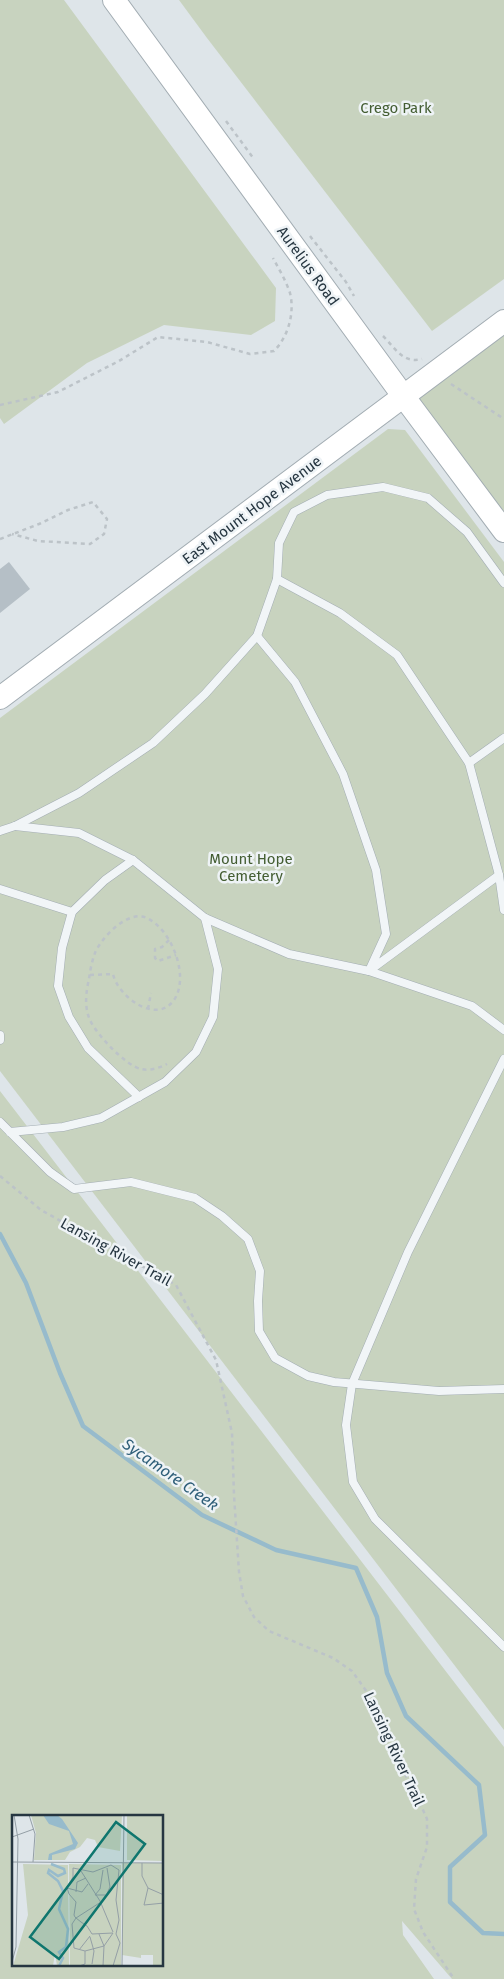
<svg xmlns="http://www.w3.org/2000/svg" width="504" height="1979" font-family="'Fira Sans',sans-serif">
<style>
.green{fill:#c8d3bf;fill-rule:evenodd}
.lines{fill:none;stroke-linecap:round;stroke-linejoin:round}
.stream{stroke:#97bbcc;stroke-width:4.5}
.building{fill:#b5bfc6}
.lane-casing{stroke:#a3adb3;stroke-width:9}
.secondary-casing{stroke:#a3adb3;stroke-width:24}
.path{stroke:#bcc3c8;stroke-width:2.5;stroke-dasharray:4 4;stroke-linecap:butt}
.lane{stroke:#f1f5f7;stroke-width:8}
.secondary{stroke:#fff;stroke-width:22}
.labels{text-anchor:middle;stroke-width:5;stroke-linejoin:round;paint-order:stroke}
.park-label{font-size:15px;fill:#445e33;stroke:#eef3f6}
.street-label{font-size:15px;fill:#263641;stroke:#eef3f6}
.water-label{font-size:16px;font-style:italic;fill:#2e5e78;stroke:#eef3f6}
.inset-river{fill:none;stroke:#97bbcc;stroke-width:2.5}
.inset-road{fill:none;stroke:#949fa6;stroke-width:1}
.view{fill:#0f766e;fill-opacity:0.15;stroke:#0f766e;stroke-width:2.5}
.inset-edge{fill:none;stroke:#263641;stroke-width:2.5}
</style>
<rect width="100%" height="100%" fill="#dee5e9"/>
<!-- green -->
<g class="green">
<polygon points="0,0 64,0 276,288 275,321 251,335 164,325 87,363 4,424 0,418"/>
<polygon points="179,0 504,0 504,279 432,331 207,38"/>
<polygon points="504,323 504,531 404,397"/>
<polygon points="388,429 405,430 504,562 504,1730 0,1071 0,718"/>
<path d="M 0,1091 L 504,1747 L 504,1979 L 452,1979 L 402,1921 L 403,1935 L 434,1979 L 0,1979 ZM 14,1816 L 162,1816 L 162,1965 L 14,1965 Z"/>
</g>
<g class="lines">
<!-- stream -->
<polyline class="stream" points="0,1234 26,1283 60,1373 83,1426 202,1515 276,1550 356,1568 377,1617 387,1673 406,1716 479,1785 485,1835 450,1867 450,1902 483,1933 504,1934"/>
</g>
<!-- building -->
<polygon class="building" points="9,562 30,589 0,613 0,569"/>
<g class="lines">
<!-- lane casing -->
<g class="lane-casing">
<g id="lane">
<polyline points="277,579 340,613 397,655 469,763 499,875 504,910"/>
<polyline points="257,636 295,682 343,774 376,870 386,934 369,971 499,875"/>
<polyline points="469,763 504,738"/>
<polyline points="15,826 79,833 133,860 205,918 289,954 369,971 472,1006 504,1030"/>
<polyline points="0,831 15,826 79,793 153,743 205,694 257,636 277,579 279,543 294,512 327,495 383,487 428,498 467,532 504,583"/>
<polyline points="133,860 105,880 72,912 62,948 58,986 69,1017 88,1048 139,1097"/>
<polyline points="0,889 72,912"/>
<polyline points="0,1035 0,1040"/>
<polyline points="504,1059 408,1252 352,1384 346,1425 353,1482 375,1519 504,1647"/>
<polyline points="0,1122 50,1172 74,1189 131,1182 195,1198 222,1216 248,1239 260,1271 258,1301 259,1331 275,1358 308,1376 334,1382 439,1391 504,1389"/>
<polyline points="10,1132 63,1127 101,1118 165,1082 196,1052 213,1017 218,969 205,918"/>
</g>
</g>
<!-- secondary casing -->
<g class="secondary-casing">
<g id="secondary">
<polyline points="114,0 404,397 504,531"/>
<polyline points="0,698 504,321"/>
</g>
</g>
<!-- path -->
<g class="path">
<polyline points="226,121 254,159"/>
<polyline points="310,236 346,282 354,296"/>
<path d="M 383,336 C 395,348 403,364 422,359"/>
<polyline points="451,384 504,419"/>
<path d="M 0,405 L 58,392 L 119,361 L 158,337 L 207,342 L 250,354 L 274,351 C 288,337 295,313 290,293 C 286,281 279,269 273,258"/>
<polyline points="0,539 39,524 68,510 93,502 107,519 104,534 90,544 38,541 12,534"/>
<polyline points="169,940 162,947 155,949 155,958 158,961 176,955"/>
<path d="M 90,975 L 113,974 C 118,997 157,1025 174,1000 C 190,977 172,930 147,918 C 128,909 101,938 95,953 C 92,961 90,971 89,979 C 86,992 84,1007 90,1020 C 96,1034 126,1066 141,1069 C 150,1071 159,1068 167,1064"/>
<polyline points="148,1009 151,993"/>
<polyline points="0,1176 41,1210 176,1285 216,1360 232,1433 234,1495 239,1572 243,1596 254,1617 269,1631 333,1658 352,1671 374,1702 388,1741 419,1801 427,1819 427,1847 416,1879 414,1909 423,1932 454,1979"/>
</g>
<!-- lane -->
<use href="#lane" class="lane"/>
<!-- secondary -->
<use href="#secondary" class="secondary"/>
</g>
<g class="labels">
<!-- park labels -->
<g class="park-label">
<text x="396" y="113">Crego Park</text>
<text x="251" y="864">Mount Hope<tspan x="251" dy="17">Cemetery</tspan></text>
</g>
<!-- street labels -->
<g class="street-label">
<text transform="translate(308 266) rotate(54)" y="5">Aurelius Road</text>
<text transform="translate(252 510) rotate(-37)" y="5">East Mount Hope Avenue</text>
<text transform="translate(116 1252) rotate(29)" y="5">Lansing River Trail</text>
<text transform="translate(394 1749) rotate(65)" y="5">Lansing River Trail</text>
</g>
<!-- water labels -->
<g class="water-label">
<text transform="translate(171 1474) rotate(35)" y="6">Sycamore Creek</text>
</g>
</g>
<!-- overview -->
<g transform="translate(12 1815)">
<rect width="151" height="151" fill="#dee5e9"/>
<path d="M 19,0 L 110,0 L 108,36 L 86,32 L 83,25 L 75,23 L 68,32 L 58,37 L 53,45 L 22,45 L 24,18 ZM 115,0 L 151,0 L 151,46 L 115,45 ZM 110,48 L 151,48 L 151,151 L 141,151 L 141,140 L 129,140 L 129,143 L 110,140 ZM 11,49 L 56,50 L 57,151 L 45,151 L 43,138 L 41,151 L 1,151 L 16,100 ZM 57,49 L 109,50 L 109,151 L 58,151 Z" fill="#c8d3bf"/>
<path d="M 31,0 L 45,0 L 50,4 L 66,28 L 63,34 L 40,40 L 40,45 L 36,45 L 37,39 L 61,29 L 57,16 L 37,9 Z" fill="#97bbcc"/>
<path class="inset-river" d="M 39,49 L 52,54 L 53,58 L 46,61 L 37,55 L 36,58 L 46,66 L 51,76 L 47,94 L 56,114 L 54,132 L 47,137 L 51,143 L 47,151"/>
<path class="inset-road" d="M 17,0 L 23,19 L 21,47M 0,22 L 22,14M 0,47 L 152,48M 130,48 L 130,61 L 136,73 L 152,80M 61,53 L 61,62 L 55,72 L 57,79 L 64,87 L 62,100 L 63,102 L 64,103 L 69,107 L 75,111 L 80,119 L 101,118 L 92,131 L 73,136 L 62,133 L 60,109 L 64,103 L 92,85 L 98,72 L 95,53M 61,53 L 81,57 L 99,50 L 107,55 L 104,85 L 107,105 L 104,119 L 108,128 L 101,151M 91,55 L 88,74 L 83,80 L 95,80M 69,56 L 88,86 L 101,117M 55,73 L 70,77 L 76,69M 136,73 L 132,90 L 152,88M 64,77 L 65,67 L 74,63M 87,119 L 92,131 L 91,151M 78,122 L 82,136 L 80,149M 67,135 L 78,121M 0,147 L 4,132 L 6,24 L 2,0M 67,151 L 73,149 L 73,136M 110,151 L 112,0"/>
<path class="view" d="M 104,7 L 133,29 L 47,144 L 18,122 Z"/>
<rect width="151" height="151" class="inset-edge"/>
</g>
</svg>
